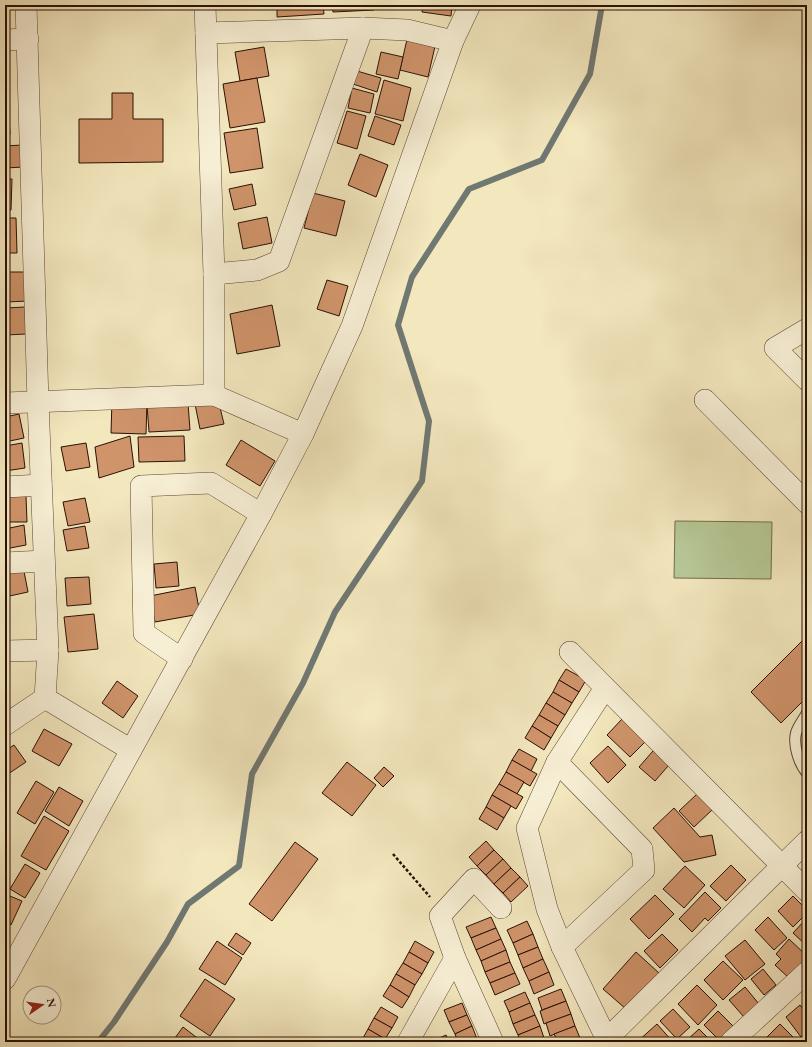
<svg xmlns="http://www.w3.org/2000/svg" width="812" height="1047" font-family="'EB Garamond',serif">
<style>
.green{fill:#b6c795;stroke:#706c4d}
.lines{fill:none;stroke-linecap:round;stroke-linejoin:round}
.stream{stroke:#707872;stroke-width:6}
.building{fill:#d0946b;stroke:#2a1005}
.service-casing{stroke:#5c4633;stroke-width:12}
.minor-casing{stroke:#5c4633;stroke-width:22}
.path{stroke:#2a1005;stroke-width:2.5;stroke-dasharray:3 2;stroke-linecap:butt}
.service{stroke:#f7efd5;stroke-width:10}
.minor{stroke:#f7efd5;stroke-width:21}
</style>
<rect width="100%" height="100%" fill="#f3e7be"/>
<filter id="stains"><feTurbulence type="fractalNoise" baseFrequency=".005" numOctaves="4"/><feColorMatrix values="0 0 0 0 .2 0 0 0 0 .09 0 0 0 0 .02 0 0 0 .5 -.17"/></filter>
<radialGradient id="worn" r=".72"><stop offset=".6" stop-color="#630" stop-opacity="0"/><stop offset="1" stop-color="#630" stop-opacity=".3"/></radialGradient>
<!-- green -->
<polygon class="green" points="675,521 772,522 771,579 674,578"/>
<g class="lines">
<!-- stream -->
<polyline class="stream" points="98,1042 114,1022 167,942 188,904 239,866 252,774 303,683 335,612 422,481 429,421 398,325 412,277 469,189 542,160 590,74 602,5"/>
</g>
<!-- building -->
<g class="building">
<polygon points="277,5 323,5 324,14 277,17"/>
<polygon points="332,5 373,5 374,10 333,12"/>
<polygon points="423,5 452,5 451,16 422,12"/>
<polygon points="408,35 436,42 428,77 400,70"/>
<polygon points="264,47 269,76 240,81 235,52"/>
<polygon points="381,52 403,57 398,79 376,74"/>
<polygon points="357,71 381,78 377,92 353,84"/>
<polygon points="257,78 265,122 230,128 223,84"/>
<polygon points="384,80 411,88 403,121 375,114"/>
<polygon points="352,88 374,94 370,113 348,108"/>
<polygon points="7,93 10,134 5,134 5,94"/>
<polygon points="112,93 133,93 133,119 163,119 163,162 79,163 79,119 112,119"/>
<polygon points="347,111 366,116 357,149 337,143"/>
<polygon points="375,116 401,125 394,145 368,136"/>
<polygon points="257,128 263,168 230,173 224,133"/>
<polygon points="22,145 24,167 5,168 5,146"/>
<polygon points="360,154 388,165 376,197 348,185"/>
<polygon points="5,179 12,179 11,210 5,210"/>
<polygon points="252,184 256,205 234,210 229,189"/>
<polygon points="313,193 345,201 336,236 304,228"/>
<polygon points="267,217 272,243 243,249 238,223"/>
<polygon points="5,218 16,218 17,253 5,253"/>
<polygon points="5,272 27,272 28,301 6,302"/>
<polygon points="327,280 348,286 339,316 317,309"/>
<polygon points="272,305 280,346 237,354 230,314"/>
<polygon points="25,307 26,334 6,335 5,308"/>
<polygon points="218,399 224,424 200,429 195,404"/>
<polygon points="112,400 147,402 146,434 111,433"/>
<polygon points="188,403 190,430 149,432 147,405"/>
<polygon points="19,414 24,438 5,442 5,417"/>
<polygon points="130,436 134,467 99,478 95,447"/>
<polygon points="184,436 185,461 139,462 138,437"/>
<polygon points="241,440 275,461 260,486 226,465"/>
<polygon points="22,443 25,468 5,471 5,446"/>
<polygon points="86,443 90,467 66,471 61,447"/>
<polygon points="26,496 27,522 5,522 5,497"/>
<polygon points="85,498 90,522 68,526 63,502"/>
<polygon points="24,525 26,545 5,549 5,529"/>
<polygon points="85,526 89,548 67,551 63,530"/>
<polygon points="177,562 179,586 156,588 154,564"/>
<polygon points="23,566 28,592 5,597 5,570"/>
<polygon points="89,577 91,604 67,606 65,578"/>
<polygon points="195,587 200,614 155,622 150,596"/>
<polygon points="94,614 98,649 68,652 64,617"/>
<polygon points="807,636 807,705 803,701 781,723 751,692"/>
<polygon points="566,669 586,680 579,692 559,680"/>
<polygon points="559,680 579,692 572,703 553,692"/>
<polygon points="117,681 138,696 123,718 102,703"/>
<polygon points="553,692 572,703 565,715 546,703"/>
<polygon points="546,703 565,715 558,726 539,715"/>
<polygon points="539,715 558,726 551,738 532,726"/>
<polygon points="623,718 646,741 630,757 607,735"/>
<polygon points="532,726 551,738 544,750 525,738"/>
<polygon points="44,729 72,744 59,766 32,751"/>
<polygon points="14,745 26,762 5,776 5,751"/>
<polygon points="608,746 626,765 608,783 590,763"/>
<polygon points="519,749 537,759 531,771 512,760"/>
<polygon points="653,751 669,765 655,781 639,767"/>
<polygon points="512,760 537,774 530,786 506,772"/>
<polygon points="347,762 376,785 352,816 322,793"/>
<polygon points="384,767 394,776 383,787 374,778"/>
<polygon points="506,772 524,782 517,794 499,784"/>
<polygon points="36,781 54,792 35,824 17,813"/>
<polygon points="499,784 523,797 516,809 492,795"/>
<polygon points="59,787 83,801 69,826 45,811"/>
<polygon points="697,794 712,810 694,827 679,811"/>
<polygon points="492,795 511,806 504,818 486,807"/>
<polygon points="486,807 504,818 497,830 479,819"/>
<polygon points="674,808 700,837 712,835 716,855 684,862 653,828"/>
<polygon points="44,816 69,831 46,870 21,856"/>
<polygon points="486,841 494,850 477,866 469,857"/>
<polygon points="295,842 318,859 272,921 249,904"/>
<polygon points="494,850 503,859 486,875 477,866"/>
<polygon points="503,859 511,868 494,884 486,875"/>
<polygon points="25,864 40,873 25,898 10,889"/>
<polygon points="731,865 746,880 726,901 710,886"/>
<polygon points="685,866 705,885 684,908 663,889"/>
<polygon points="511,868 520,877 503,893 494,884"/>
<polygon points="520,877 528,886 511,902 503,893"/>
<polygon points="705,892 721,908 708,921 705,918 692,932 679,919"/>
<polygon points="5,894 22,901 11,925 5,922"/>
<polygon points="655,895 674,914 649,939 630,919"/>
<polygon points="793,896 807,910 807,913 793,927 778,911"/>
<polygon points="491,917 496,928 471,938 466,927"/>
<polygon points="768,917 787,938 774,950 755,930"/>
<polygon points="807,918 807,946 793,933"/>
<polygon points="527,921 533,934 513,943 507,930"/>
<polygon points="496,928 501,939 476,950 471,938"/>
<polygon points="236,933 251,943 243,955 228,945"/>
<polygon points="533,934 538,947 518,955 513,943"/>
<polygon points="662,934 678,950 660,968 644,951"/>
<polygon points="501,939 506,950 481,961 476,950"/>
<polygon points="789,939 807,956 807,960 790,979 775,965 781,959 776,954"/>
<polygon points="745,940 765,964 745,980 725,956"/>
<polygon points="217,941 242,958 225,985 199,969"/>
<polygon points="415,941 434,952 428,963 409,952"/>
<polygon points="538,947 543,959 523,968 518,955"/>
<polygon points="506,950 510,962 485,972 481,961"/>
<polygon points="409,952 428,963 422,974 403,963"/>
<polygon points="636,952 659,973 626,1009 603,989"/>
<polygon points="543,959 549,972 529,981 523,968"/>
<polygon points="723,961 743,980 723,1000 704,980"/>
<polygon points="510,962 515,973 490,983 485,972"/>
<polygon points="403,963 422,974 415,985 396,974"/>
<polygon points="763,969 776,985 764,995 751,979"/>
<polygon points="549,972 554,985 534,994 529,981"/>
<polygon points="515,973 520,984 495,995 490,983"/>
<polygon points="396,974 415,985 409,997 390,985"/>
<polygon points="205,979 235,999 210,1036 180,1016"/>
<polygon points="390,985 409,997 402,1008 383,996"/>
<polygon points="697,985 717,1005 698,1025 678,1004"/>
<polygon points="745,987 759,1004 744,1017 729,1000"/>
<polygon points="561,989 566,1001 542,1010 538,998"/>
<polygon points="525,992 530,1003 509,1012 504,1001"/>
<polygon points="566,1001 571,1014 544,1024 540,1011"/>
<polygon points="462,1003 467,1015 449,1022 444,1010"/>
<polygon points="530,1003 535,1015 513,1024 509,1012"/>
<polygon points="800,1005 807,1014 807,1032 801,1037 786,1017"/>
<polygon points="381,1007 398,1017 392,1028 374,1018"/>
<polygon points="673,1009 690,1027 677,1039 660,1021"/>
<polygon points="718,1011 733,1026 719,1040 704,1025"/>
<polygon points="571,1014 575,1026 550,1036 546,1023"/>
<polygon points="467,1015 472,1026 455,1034 449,1022"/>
<polygon points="535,1015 540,1026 518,1035 513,1024"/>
<polygon points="374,1018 392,1028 385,1039 368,1029"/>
<polygon points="657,1024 673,1042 637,1042"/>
<polygon points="780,1024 796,1040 794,1042 772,1042 767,1037"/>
<polygon points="472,1026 477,1039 469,1042 458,1042 455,1034"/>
<polygon points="540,1026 544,1038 534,1042 521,1042 518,1035"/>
<polygon points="575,1026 580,1038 570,1042 558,1042 554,1034"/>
<polygon points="183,1027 200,1040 198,1042 172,1042"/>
<polygon points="368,1029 385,1039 384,1042 364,1042 362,1040"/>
<polygon points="699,1029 712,1042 686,1042 686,1041"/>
<polygon points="446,1035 449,1042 431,1042"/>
<polygon points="544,1038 546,1042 534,1042"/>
</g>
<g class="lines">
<!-- service casing -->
<g class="service-casing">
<path id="service" d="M 807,713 C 804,719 798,726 796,733 C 793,745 799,764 807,773"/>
</g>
<!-- minor casing -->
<g class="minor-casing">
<g id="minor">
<polyline points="26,5 38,402 48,650 45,698"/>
<polyline points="205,5 214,274 214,395"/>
<polyline points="206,33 363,28 407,30 453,41"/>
<polyline points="5,40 28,39"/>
<polyline points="214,274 257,270 279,261 363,28"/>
<polyline points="807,329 775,348 807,380"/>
<polyline points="705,400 807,503"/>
<polyline points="5,403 214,395 303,434"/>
<polyline points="5,487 41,485"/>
<polyline points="5,563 44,561"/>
<polyline points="5,651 48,650"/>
<polyline points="570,652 807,891"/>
<polyline points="182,659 144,633 141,486 211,483 261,514"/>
<polyline points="605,688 557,762 527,828 547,909 562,947 608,1042"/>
<polyline points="45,698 131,750"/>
<polyline points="5,725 45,698"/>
<polyline points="557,762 642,849 644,870 562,947"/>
<polyline points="5,979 261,514 303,434 352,326 453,41 470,5"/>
<polyline points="607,1039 807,841"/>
<polyline points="408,1042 455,958"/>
<polyline points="493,1042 455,958 440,916 474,879 501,908"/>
<polyline points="731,1042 807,972"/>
</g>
</g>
<!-- path -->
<polyline class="path" points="393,854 430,897"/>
<!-- service -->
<use href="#service" class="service"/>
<!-- minor -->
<use href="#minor" class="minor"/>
</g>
<!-- margin -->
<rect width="812" height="1047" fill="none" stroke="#f3e7be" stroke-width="20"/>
<rect x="6" y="6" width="800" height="1035" fill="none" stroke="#2a1005" stroke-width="2"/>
<rect x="10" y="10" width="792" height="1027" fill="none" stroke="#2a1005"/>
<!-- north arrow -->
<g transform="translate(42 1005) rotate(77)"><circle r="19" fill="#f7efd5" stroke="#a59682"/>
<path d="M0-3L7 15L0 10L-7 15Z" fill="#8f2418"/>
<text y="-6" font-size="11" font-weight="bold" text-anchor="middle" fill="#2a1005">N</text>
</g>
<rect width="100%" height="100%" filter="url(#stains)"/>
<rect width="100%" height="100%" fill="url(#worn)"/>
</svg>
